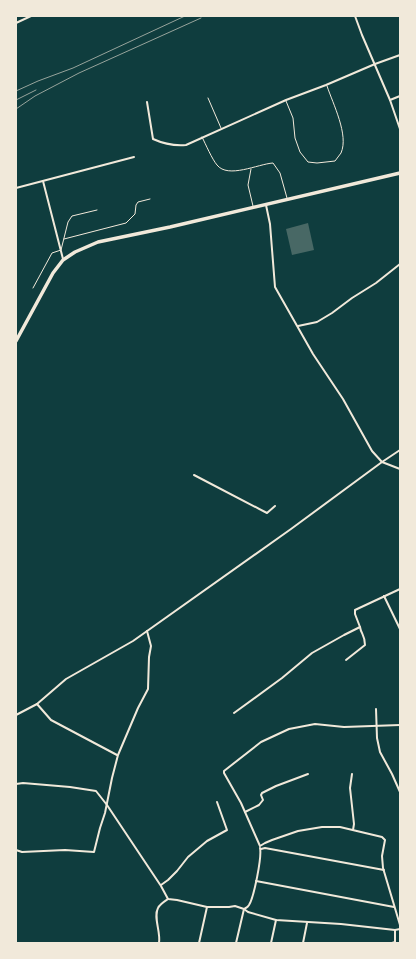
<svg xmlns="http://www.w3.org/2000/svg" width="416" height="959" font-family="Lora,serif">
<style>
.building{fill:#486865}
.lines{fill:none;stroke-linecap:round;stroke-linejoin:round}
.service{stroke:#f1e9da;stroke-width:1}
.minor{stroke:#f1e9da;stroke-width:2}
.trunk{stroke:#f1e9da;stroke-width:3.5}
.rail{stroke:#97a49c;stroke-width:1}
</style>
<rect width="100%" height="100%" fill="#0f3d3e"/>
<!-- building -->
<polygon class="building" points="308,223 314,250 292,255 286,229"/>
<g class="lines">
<!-- service -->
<g class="service">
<polyline points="208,98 221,128"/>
<path d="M 286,101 L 293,118 L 295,138 L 300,152 L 308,162 L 317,163 L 335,161 C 337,158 339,156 341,153 C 349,135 333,104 327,86"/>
<path d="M 202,137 C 206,145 212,159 217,165 C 228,179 258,164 273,163 L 280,173 L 287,198"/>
<polyline points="251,169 248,185 253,206"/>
<polyline points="64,239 126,223 135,214 136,205 138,202 150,199"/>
<polyline points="33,288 52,253 61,250 68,222 72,216 97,210"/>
</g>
<!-- minor -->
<g class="minor">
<polyline points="355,16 362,35 390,100 400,129"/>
<polyline points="16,23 31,16"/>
<polyline points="390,100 400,96"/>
<path d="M 147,102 L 153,139 C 164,144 174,146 186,145 L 286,100 L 326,85 L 375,64 L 400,55"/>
<polyline points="43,181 63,259"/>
<polyline points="16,188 134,157"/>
<polyline points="266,205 270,224 275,287 313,354 343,399 372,451 382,462 400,469"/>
<polyline points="298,326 317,322 332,313 352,298 376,283 400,264"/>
<polyline points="194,475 267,513 275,506"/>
<polyline points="384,596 400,629"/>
<path d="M 346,660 L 365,645 C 365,635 361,634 360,627"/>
<polyline points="37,704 51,720 117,755"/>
<polyline points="376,709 377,738 380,752 392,774 400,792"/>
<polyline points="234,713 282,678 312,653 344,635 360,627 355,614 355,610 400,589"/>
<polyline points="16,715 37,704 66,679 133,641 291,529 382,462 400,450"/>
<polyline points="400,725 344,727 315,724 289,729 261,742 224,771 224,773 241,803 260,846 265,843 272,840 298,831 322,827 340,827 382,837 385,840 382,856 383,868 400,925"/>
<polyline points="352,774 350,788 354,824 353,830"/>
<polyline points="16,784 23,783 70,787 96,791 107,805 161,886 168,899 177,900 207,907 229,907 235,906 244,909 248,912 276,920 341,924 395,930 400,929"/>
<polyline points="245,812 259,805 263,800 261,795 262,793 276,786 308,774"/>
<polyline points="261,849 265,848 384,870"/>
<polyline points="16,850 22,852 65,850 94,852 100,828 105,813 112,778 118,755 138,708 148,689 149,657 151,646 147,631"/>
<polyline points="256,881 394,907"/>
<polyline points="161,885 168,880 177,871 188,857 207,841 227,830 217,802"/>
<path d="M 159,943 C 161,932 153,917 158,908 C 160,904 165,901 168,899"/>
<polyline points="199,943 207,907"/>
<path d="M 236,943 L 244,909 C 247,907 247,908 249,905 C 254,897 262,857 260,848"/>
<polyline points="271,943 276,920"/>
<polyline points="303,943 307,923"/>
<polyline points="392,943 395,942 395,930"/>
</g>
<!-- trunk -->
<polyline class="trunk" points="16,341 53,273 63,260 75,252 98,242 170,227 400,173"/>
<!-- rail -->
<g class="rail">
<polyline points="16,91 38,81 73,68 185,16"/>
<polyline points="16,100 36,90"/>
<polyline points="16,109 35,96 79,73 201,18"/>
</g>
</g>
<!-- border -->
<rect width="416" height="959" fill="none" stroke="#f1e9da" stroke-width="34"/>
</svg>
